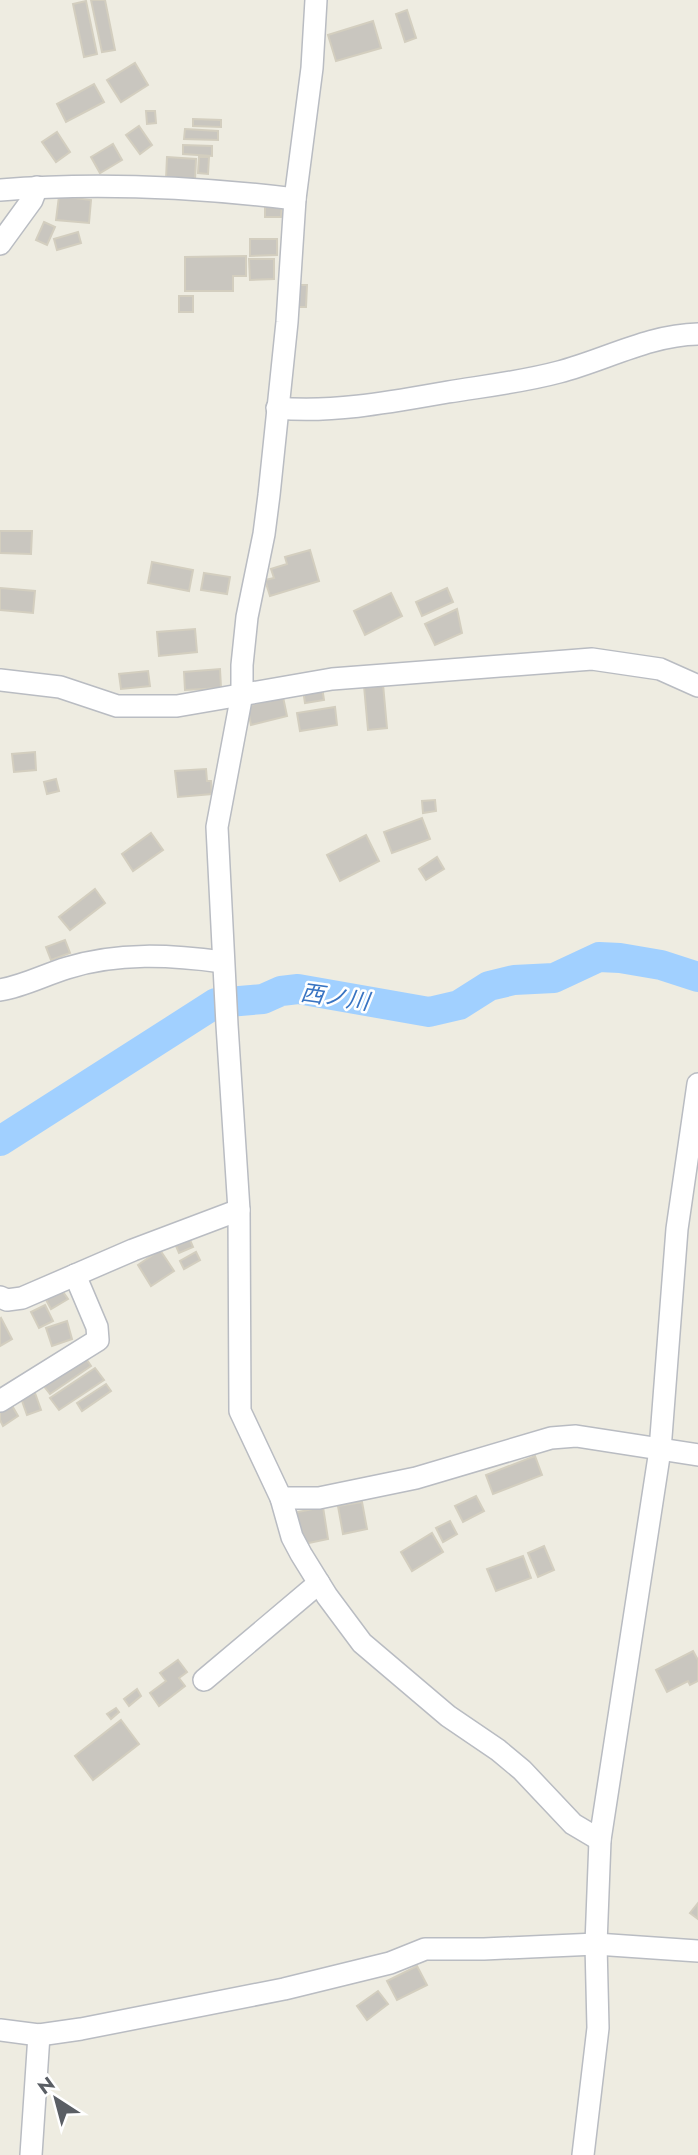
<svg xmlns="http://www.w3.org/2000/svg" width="698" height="2155" font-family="Jost,'Noto Sans JP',sans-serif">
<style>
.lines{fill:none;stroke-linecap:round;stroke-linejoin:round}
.river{stroke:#a1d0ff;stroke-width:30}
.building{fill:#c9c6bf;stroke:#d3cebf;stroke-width:2}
.minor-casing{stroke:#b9bcc2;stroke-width:24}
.minor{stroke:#fff;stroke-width:21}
.labels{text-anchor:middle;stroke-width:5;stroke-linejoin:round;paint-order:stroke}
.water-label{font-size:23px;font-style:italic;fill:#3974c2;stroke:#fff}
</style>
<rect width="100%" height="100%" fill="#eeece1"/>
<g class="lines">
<!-- river -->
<polyline class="river" points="0,1141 216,1003 263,999 281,991 298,989 429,1012 459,1005 489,986 514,980 554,978 599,957 620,958 661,965 698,977"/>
</g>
<!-- building -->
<g class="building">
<polygon points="91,0 105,0 115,50 102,52"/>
<polygon points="86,1 97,54 84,57 73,4"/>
<polygon points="407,10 416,38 405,42 396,14"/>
<polygon points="373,21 381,48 336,61 328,35"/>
<polygon points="135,63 148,85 121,102 107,80"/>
<polygon points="94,84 104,102 66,122 57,104"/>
<polygon points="146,111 155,111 156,123 147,124"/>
<polygon points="193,119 221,120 221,127 193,126"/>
<polygon points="139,126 152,145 140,154 126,135"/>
<polygon points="185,129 218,131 218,140 184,139"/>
<polygon points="57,132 70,152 56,162 42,142"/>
<polygon points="113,144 122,160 100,173 91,157"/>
<polygon points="183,145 212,146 212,156 183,154"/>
<polygon points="167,157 196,159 195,180 166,179"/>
<polygon points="199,157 209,157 208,174 198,173"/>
<polygon points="59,196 91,200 89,223 56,220"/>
<polygon points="265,206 282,206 281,217 265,217"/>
<polygon points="44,222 55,227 47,245 36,240"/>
<polygon points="78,232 81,243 57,250 54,239"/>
<polygon points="250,239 277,239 277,255 250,256"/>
<polygon points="246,256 246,276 233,276 233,291 185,291 185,257"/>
<polygon points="249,259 274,259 274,279 250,280"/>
<polygon points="294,285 307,285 306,307 293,307"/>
<rect x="179" y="296" width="14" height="16"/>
<polygon points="0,531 32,531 31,554 0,553"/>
<polygon points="310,550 319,581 270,596 265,580 274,578 271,569 287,564 285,557"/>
<polygon points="152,562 193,570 189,591 148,583"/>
<polygon points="204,573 230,577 227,594 201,590"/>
<polygon points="0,588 35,591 33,613 0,610"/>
<polygon points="447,588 453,602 422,616 416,602"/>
<polygon points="391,593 402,616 365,635 354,611"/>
<polygon points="457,609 462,633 435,645 425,624"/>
<polygon points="195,629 197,652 159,656 157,632"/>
<polygon points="220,669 221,688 185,690 184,672"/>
<polygon points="148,671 150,686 121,689 119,674"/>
<polygon points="383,684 387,728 368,730 364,686"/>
<polygon points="322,687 324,700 305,703 303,690"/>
<polygon points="283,697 287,716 251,725 247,706"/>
<polygon points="335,707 337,725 300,731 297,713"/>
<polygon points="35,752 36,770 14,772 12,754"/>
<polygon points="206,769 207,781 211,781 212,794 178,797 175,771"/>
<polygon points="56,779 59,791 47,794 44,782"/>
<polygon points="435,800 436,811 423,813 422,801"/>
<polygon points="422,818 430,839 392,853 384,832"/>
<polygon points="151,833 163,850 133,871 122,854"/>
<polygon points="366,835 379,861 340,881 327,855"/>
<polygon points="437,857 444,869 426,880 419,869"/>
<polygon points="95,889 105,903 70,930 59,917"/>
<polygon points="65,940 70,953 51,960 46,947"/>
<polygon points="190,1240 193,1247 179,1253 176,1246"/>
<polygon points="160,1250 174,1271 151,1286 138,1265"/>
<polygon points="196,1252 200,1260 184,1269 180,1261"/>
<polygon points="61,1289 68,1299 51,1309 45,1298"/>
<polygon points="45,1305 53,1321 39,1328 31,1312"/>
<polygon points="1,1318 12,1339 0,1346 0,1319"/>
<polygon points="67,1321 72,1339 52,1346 46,1328"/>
<polygon points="85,1357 91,1366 50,1394 43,1385"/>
<polygon points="95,1368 104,1380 59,1410 50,1398"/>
<polygon points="106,1384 111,1391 82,1411 77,1403"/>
<polygon points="35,1393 41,1410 27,1415 21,1398"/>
<polygon points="10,1402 18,1416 3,1426 0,1420 0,1409"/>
<polygon points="535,1456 542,1475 493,1494 486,1475"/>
<polygon points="476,1496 484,1511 463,1522 455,1506"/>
<polygon points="362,1502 367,1529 343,1534 338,1506"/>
<polygon points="323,1507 328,1539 299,1545 293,1513"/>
<polygon points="450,1521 457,1534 443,1542 436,1528"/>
<polygon points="432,1533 443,1552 412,1571 401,1552"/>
<polygon points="544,1546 554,1570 538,1577 528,1553"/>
<polygon points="523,1556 531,1578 496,1591 487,1569"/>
<polygon points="693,1651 698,1660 698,1681 690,1685 688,1681 667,1692 656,1670"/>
<polygon points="178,1660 187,1672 179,1678 185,1686 159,1706 150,1693 166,1681 160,1673"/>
<polygon points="137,1689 141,1696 129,1706 124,1699"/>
<polygon points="116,1708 119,1712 111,1719 107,1714"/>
<polygon points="121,1720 139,1744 93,1780 75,1756"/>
<polygon points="698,1903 698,1919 690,1913"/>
<polygon points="417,1966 427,1985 397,2000 387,1981"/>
<polygon points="378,1991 388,2004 367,2020 357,2006"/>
</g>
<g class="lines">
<!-- minor casing -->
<g class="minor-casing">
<g id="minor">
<polyline points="316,0 312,68 295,199 287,322 269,495 264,534 247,617 242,665 242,694 217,827 227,1025 239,1210 240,1411 281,1498 292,1537 301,1554 327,1596 362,1643 448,1716 498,1750 522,1770 573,1824 600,1840"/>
<path d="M 0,190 C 99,182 197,187 295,199"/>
<polyline points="0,244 32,200 37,187"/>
<path d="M 277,408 C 334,413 391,402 448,392 C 485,386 522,382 559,372 C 605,360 649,335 698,334"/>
<polyline points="0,680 60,687 117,706 177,706 332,679 592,659 660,669 698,686"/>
<path d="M 0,990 C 24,986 44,975 67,968 C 118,952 171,955 223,962"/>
<polyline points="0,1297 7,1300 22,1298 133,1250 239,1210"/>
<polyline points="0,1401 98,1340 97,1327 75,1275"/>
<polyline points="281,1498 319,1498 416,1478 551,1438 576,1436 698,1455"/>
<polyline points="204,1680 319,1583"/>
<polyline points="0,2030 39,2035 81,2029 284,1989 390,1963 425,1949 484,1949 596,1944 698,1951"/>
<polyline points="31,2155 39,2035"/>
<polyline points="583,2155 598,2028 596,1944 600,1840 660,1450 677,1229 698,1084"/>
</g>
</g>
<!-- minor -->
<use href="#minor" class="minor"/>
</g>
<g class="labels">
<!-- water labels -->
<g class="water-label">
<text transform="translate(335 997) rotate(8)" y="8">西ノ川</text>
</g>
</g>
<!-- north arrow -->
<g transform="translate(56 2099) rotate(324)" stroke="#ffffff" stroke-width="5" paint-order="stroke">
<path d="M0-5L12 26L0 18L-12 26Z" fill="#5a5e64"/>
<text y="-10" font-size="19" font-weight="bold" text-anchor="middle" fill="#5a5e64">N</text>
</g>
</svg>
